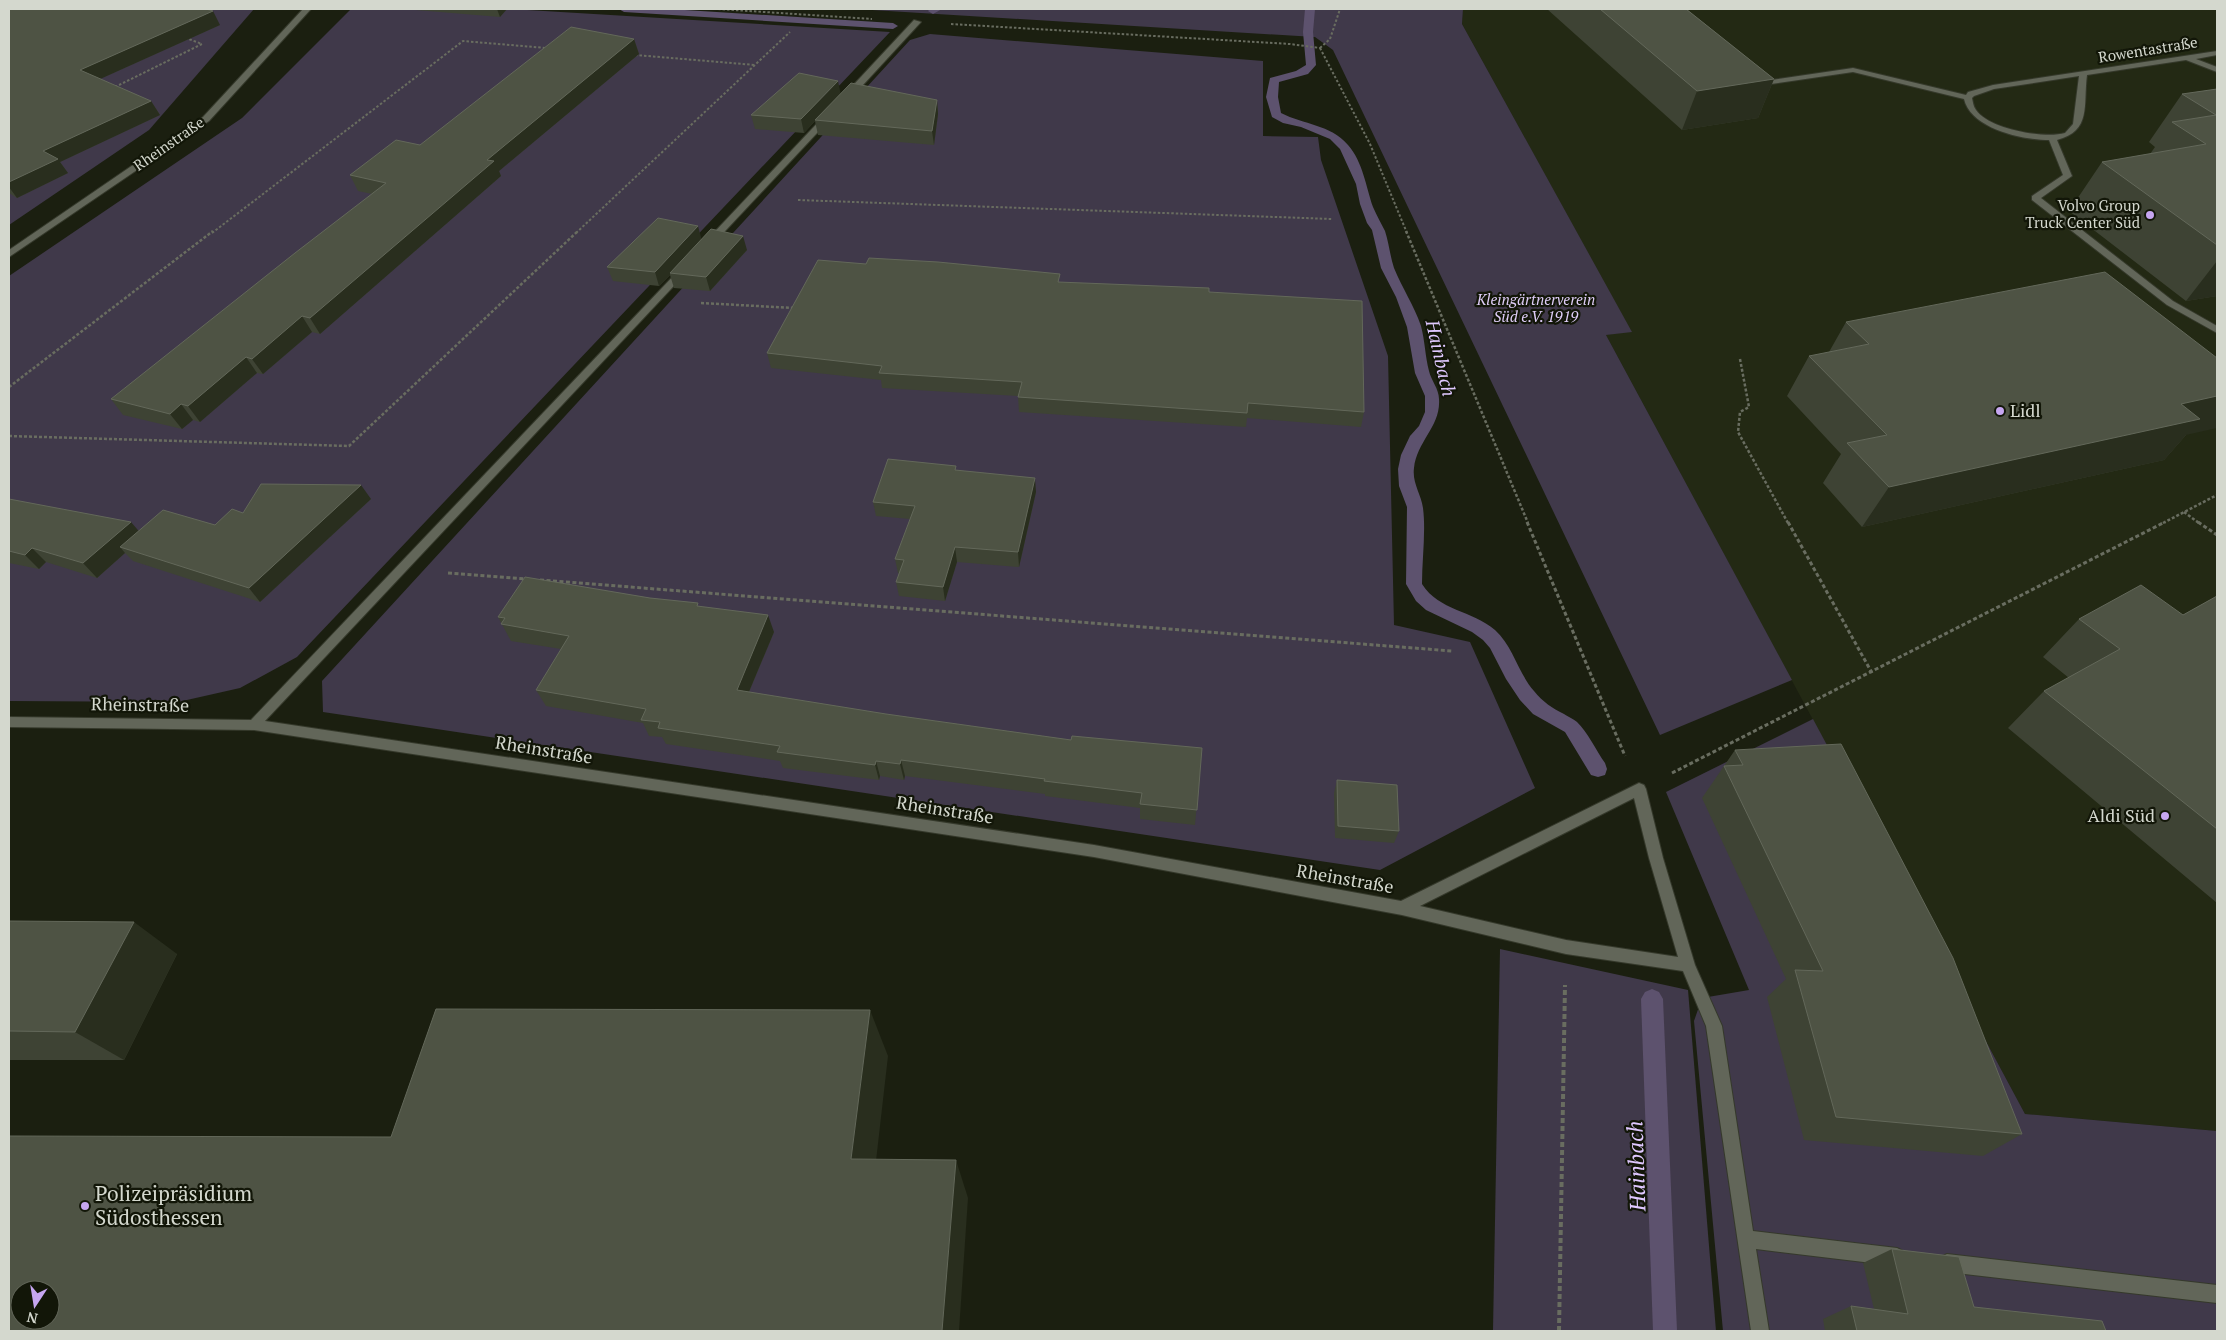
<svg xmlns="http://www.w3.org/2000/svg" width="2226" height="1340" font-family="'PT Serif',serif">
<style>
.built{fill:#232914}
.green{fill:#40394a}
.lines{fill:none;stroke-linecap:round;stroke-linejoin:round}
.stream{fill:#5d526e;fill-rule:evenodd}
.minor-casing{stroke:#35392b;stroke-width:2}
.path-far3{stroke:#696d60;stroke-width:2;stroke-dasharray:2.5 2;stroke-linecap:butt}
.path-far2{stroke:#696d60;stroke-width:2.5;stroke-dasharray:3 2;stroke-linecap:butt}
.path-far1{stroke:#696d60;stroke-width:3;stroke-dasharray:4 2.5;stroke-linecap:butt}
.path{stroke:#696d60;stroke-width:4;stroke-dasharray:5 3;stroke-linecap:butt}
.minor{fill:#626659;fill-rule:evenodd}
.wall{fill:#3e4334}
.shaded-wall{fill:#292e1e}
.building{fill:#4e5344;stroke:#63685a;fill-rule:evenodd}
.poi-dot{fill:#c6a6f0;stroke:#121608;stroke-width:2}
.labels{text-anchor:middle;stroke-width:4.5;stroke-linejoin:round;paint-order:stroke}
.far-street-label{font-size:15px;fill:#d4d8ce;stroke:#121608}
.far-poi-label{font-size:15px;fill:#d4d8ce;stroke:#121608;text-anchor:end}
.far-park-label{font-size:15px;font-style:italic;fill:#dfcdf8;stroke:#121608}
.poi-label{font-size:18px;fill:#d4d8ce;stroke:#121608;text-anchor:start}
.street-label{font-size:18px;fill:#d4d8ce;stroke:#121608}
.water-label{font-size:19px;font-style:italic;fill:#dfc8ff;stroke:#121608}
.near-poi-label{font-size:21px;fill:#d4d8ce;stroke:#121608;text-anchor:start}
.near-water-label{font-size:22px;font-style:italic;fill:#dfc8ff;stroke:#121608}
</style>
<rect width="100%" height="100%" fill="#1b1f10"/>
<!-- built -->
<polygon class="built" points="1463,9 2217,9 2217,1131 2025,1114 1606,335 1631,331 1462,24"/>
<!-- green -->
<g class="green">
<polygon points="9,9 254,9 149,130 9,225"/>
<polygon points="351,9 511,9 890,32 297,657 240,688 178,702 9,701 9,276 242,118"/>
<polygon points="856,9 1463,9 1462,24 1632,332 1606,335 1792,680 1660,735 1333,50 1315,37"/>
<polygon points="930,34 1263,61 1263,136 1318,137 1321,160 1388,356 1394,625 1470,642 1535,788 1380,870 323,712 322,681 910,40"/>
<polygon points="1813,719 2025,1114 2217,1131 2217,1331 1723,1331 1694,1021 1702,998 1749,990 1666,792"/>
<polygon points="1500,949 1688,990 1716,1331 1493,1331"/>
</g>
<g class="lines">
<!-- stream -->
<g class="stream">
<polygon points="619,9 669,9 893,23 898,26 893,29 624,12"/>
<polygon points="930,9 942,9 933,14 928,11"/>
<path d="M 1305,9 L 1315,9 L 1313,32 L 1316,65 L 1308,74 L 1279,82 L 1278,97 L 1281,113 C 1304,125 1330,124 1348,145 C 1363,162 1366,187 1373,207 C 1377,216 1381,223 1385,231 C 1389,243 1390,256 1394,268 C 1402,288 1414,305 1421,326 C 1425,341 1425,356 1429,371 C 1431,380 1439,389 1439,399 C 1441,426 1417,441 1414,468 C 1412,483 1421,494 1423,508 C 1426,532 1422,559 1422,584 C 1439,611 1472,610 1495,630 C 1513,646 1518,673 1534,691 C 1543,702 1552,708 1564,714 C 1568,717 1574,719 1577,722 C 1587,731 1597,752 1605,763 L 1607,769 L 1605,775 L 1598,777 L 1591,775 L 1565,732 L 1533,714 L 1520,700 L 1506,679 L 1490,648 L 1483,640 L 1472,632 L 1426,610 L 1416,601 L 1406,584 L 1407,507 L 1399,486 L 1398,469 L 1401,455 L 1410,436 L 1419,426 L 1425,412 L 1425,396 L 1415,373 L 1407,327 L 1396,297 L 1381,268 L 1372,230 L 1367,223 L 1360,204 L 1356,184 L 1340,149 L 1330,139 L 1301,127 L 1283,123 L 1272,117 L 1266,97 L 1270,78 L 1296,71 L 1306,65 L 1303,32 Z"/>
<polygon points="1652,989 1659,992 1663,999 1677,1331 1653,1331 1641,999 1645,992"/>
</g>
<!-- minor casing -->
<g class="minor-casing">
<g id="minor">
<polygon points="303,9 311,9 209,121 9,257 9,250 203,117"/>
<polygon points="914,20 921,22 851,98 845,98 845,94"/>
<path d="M 2217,51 L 2217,55 L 2196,59 L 2217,67 L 2217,72 L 2186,60 L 2087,75 C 2083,105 2092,131 2057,140 L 2072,176 L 2041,198 L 2173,301 L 2217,326 L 2217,333 L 2167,305 L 2032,200 L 2032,196 L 2063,175 L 2049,140 C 2023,140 1971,129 1964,99 L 1853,72 L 1757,86 L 1753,84 L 1757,82 L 1853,68 L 1966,95 L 1968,92 L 1993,85 ZM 2079,76 L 2073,124 L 2065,133 C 2044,139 1989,129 1976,110 C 1973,106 1973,102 1972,98 L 1974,96 L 1994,89 Z"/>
<polygon points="826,114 833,116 712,245 706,245 706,241"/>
<path d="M 683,268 L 686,269 L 686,273 L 265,721 L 1094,845 L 1401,901 L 1639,783 L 1644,785 L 1646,789 L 1663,858 L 1695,965 L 1722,1026 L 1753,1231 L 1897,1248 L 1903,1251 L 1906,1257 L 1903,1263 L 1897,1266 L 1756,1249 L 1769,1331 L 1751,1331 L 1706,1026 L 1683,971 L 1566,954 L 1402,915 L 1094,857 L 254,730 L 9,727 L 9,717 L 251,720 L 680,269 ZM 1634,798 L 1649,858 L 1678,957 L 1566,940 L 1420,906 Z"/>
<polygon points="1947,1254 2217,1285 2217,1303 1947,1272 1941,1269 1938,1263 1941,1257"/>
</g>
</g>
<!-- path-far3 -->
<g class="path-far3">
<polyline points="718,9 872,19"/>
<polyline points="951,24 1290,44 1320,48"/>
<polyline points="1320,48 1370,144 1407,233"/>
<polyline points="1320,48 1330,39 1340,9"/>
<polyline points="635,55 755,65"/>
<polyline points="115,87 202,44 186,38"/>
<polyline points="798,200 1332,219"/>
<polyline points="212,233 463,41 546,48"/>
<polyline points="576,233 790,32"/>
</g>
<!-- path-far2 -->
<g class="path-far2">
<polyline points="1406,231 1528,523"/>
<polyline points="701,303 794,308"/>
<polyline points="1740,359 1749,407 1740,412 1738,432 1788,523"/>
<polyline points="9,387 213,231"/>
<polyline points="9,436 349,446 578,231"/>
<polyline points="2184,512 2199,523"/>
<polyline points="2163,523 2217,495"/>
</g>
<!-- path-far1 -->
<g class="path-far1">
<polyline points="1527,522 1625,756"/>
<polyline points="1788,522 1872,673"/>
<polyline points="2198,522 2217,535"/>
<polyline points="448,573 526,579"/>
<polyline points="540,580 1452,651"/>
<polyline points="1672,773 2165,522"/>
</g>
<!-- path -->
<polyline class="path" points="1559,1331 1565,985"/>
<!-- minor -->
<use href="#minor" class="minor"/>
</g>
<!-- wall -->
<g class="wall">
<polygon points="9,9 220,25 100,79 151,101 160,115 60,162 68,173 17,198 9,193"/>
<polygon points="404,9 507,9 500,17"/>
<polygon points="1547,9 1686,9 1774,79 1758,118 1682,130"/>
<polygon points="634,39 639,54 499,171 501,176 320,334 312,332 263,374 257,373 200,422 193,420 182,429 123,415 111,399 372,194 358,191 350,175 420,145"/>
<polygon points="2217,89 2217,296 2186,301 2069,211 2102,162 2150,154 2155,147 2149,142 2182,94"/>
<polygon points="841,94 937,100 938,114 934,145 818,135 815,121 804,133 755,129 751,115"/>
<polygon points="702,239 747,250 710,291 674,288 670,275 659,286 613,281 607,267"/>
<polygon points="1060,282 1209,292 1364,412 1361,427 1247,418 1246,427 1019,412 1018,396 882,388 881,380 771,368 767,353"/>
<polygon points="1846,322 2186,435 2164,460 1862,527 1823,483 1841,454 1787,396 1809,356 1829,352"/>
<polygon points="956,470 1036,492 1019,567 957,562 945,601 899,596 896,582 899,573 898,573 895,559 910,519 876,516 873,502"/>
<polygon points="9,499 139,531 215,525 243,513 371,499 260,602 133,561 125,553 97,578 46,562 39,569 9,563"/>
<polygon points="2217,596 2217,903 2008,728 2044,691 2069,678 2043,657 2079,619 2183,615"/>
<polygon points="700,606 774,632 749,692 886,714 1071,740 1202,748 1195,825 1140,819 1140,808 1045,796 1045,794 905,776 904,780 880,776 879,780 783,768 780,761 666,744 662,737 649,736 643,723 546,706 536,690 561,649 511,641 498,617"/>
<polygon points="1735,750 2022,1134 1983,1156 1804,1140 1767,997 1786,979 1702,798"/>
<polygon points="1337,780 1399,831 1394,843 1335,838 1334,793"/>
<polygon points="9,921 177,954 124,1060 9,1060"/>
<polygon points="1892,1249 1974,1307 2106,1331 1825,1331 1823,1319 1851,1306 1874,1309 1863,1263"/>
</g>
<!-- shaded-wall -->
<g class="shaded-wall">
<polygon points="497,9 507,9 500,17"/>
<polygon points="213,11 220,25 89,84 80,70"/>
<polygon points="634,39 639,54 499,171 501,176 320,334 310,318 487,160"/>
<polygon points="1774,79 1758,118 1682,130 1697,91"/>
<polygon points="838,81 841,95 815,120 815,121 804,133 801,119"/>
<polygon points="937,100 938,114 934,145 932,131"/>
<polygon points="151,101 160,115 60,162 68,173 17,198 9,187 9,182 43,151"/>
<polygon points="698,226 702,241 670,273 670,275 659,286 655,272"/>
<polygon points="743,236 747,250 710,291 706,277"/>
<polygon points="2217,261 2217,296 2186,301"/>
<polygon points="302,316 312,332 263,374 252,359"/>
<polygon points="246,357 257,373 200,422 188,406"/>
<polygon points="2217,396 2217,428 2186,435 2164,460 1862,527 1889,487 2181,404"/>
<polygon points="181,404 193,420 182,429 170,414"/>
<polygon points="1035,478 1036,492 1019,567 1018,552"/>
<polygon points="361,485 371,499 260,602 249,588"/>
<polygon points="131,522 143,536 120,547 125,553 97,578 83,563"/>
<polygon points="955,547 957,562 945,601 943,587"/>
<polygon points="32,548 46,562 39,569 25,555"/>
<polygon points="768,615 774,632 743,706 737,690"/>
<polygon points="901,760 905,776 904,780 900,764"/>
<polygon points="876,761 880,776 879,780 875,765"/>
<polygon points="134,922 177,954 124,1060 75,1032"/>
<polygon points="870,1010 888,1056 872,1196 851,1159"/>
<polygon points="956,1160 968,1198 959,1331 942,1331"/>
</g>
<!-- building -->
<g class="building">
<polygon points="9,9 206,9 213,11 80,70 151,101 43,151 58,159 9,182"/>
<polygon points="1600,9 1686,9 1774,79 1697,91"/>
<polygon points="571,27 634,39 487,160 494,161 310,318 302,316 252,359 246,357 188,406 181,404 170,414 111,399 295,253 386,183 350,175 396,140 420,145"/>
<polygon points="799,73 838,81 801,119 751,115"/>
<polygon points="851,83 937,100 932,131 815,120"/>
<polygon points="2217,89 2217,245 2102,162 2206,144 2172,122 2216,115 2182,94"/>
<polygon points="658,218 698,226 655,272 607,267"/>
<polygon points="711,229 743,236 706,277 670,273"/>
<polygon points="869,258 938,262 1060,274 1058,282 1209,288 1209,292 1362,301 1364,412 1248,403 1247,413 1018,397 1022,382 879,373 882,366 767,353 818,260 866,264"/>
<polygon points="2105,272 2217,358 2217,396 2181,404 2200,419 1889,487 1847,443 1887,435 1809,356 1869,344 1846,322"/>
<polygon points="888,459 956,466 955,470 1035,478 1018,552 955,547 943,587 896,582 904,560 895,559 915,506 873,502"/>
<polygon points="261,484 361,485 249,588 120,547 163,510 215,525 232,509 243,513"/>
<polygon points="9,499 131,522 83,563 32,548 25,555 9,551"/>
<polygon points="525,577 650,598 698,603 697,606 768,615 737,690 886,714 1071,740 1072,736 1202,748 1197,810 1140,804 1142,793 1044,781 1045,779 901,760 900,764 876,761 875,765 777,752 780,746 658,728 660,722 641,720 646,709 536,690 569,636 501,624 505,618 498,617"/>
<polygon points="2141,585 2183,615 2217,596 2217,829 2044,691 2120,649 2079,619"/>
<polygon points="1841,744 1953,958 2022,1134 1836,1117 1795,970 1823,971 1724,766 1743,765 1735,750"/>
<polygon points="1337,780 1397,785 1399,831 1338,826"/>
<polygon points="9,921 134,922 75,1032 9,1031"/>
<path d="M 436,1009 L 870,1010 L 851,1159 L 956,1160 L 942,1331 L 9,1331 L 9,1136 L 391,1137 ZM 20,1290 L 50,1290 L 50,1320 L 20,1320 Z"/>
<polygon points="1892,1249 1959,1257 1974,1307 2102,1321 2106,1331 1857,1331 1851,1306 1908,1314"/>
</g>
<!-- markers -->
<g class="poi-dot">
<circle cx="2150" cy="215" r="5"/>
<circle cx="2000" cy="411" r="5"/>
<circle cx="2165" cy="816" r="5"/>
<circle cx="85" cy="1206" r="5"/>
</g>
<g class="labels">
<!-- far-street labels -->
<g class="far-street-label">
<text transform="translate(2148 50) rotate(-9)" y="5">Rowentastraße</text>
<text transform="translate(169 144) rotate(-35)" y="5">Rheinstraße</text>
</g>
<!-- far-poi labels -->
<g class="far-poi-label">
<text x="2140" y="211">Volvo Group<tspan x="2140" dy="17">Truck Center Süd</tspan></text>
</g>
<!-- far-park labels -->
<g class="far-park-label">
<text x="1536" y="305">Kleingärtnerverein<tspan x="1536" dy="17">Süd e.V. 1919</tspan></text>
</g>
<!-- poi labels -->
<g class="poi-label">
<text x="2010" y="417">Lidl</text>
<text x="2155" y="822" text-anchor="end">Aldi Süd</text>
</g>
<!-- street labels -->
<g class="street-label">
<text transform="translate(140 705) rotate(1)" y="6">Rheinstraße</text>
<text transform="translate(544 750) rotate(9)" y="6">Rheinstraße</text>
<text transform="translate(945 810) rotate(9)" y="6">Rheinstraße</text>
<text transform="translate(1345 879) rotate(10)" y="6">Rheinstraße</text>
</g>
<!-- water labels -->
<g class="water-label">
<text transform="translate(1441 358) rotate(77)" y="7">Hainbach</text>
</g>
<!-- near-poi labels -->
<g class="near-poi-label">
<text x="95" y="1201">Polizeipräsidium<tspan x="95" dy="24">Südosthessen</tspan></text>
</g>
<!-- near-water labels -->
<g class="near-water-label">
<text transform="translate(1636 1166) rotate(-92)" y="8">Hainbach</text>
</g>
</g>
<!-- border -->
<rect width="2226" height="1340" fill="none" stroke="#d4d8ce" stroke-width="20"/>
<!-- north arrow -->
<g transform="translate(35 1305) rotate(192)"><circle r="24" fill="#121608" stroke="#606457"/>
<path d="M0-4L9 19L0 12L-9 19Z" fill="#c6a6f0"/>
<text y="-8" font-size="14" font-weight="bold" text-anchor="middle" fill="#d4d8ce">N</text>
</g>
</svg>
